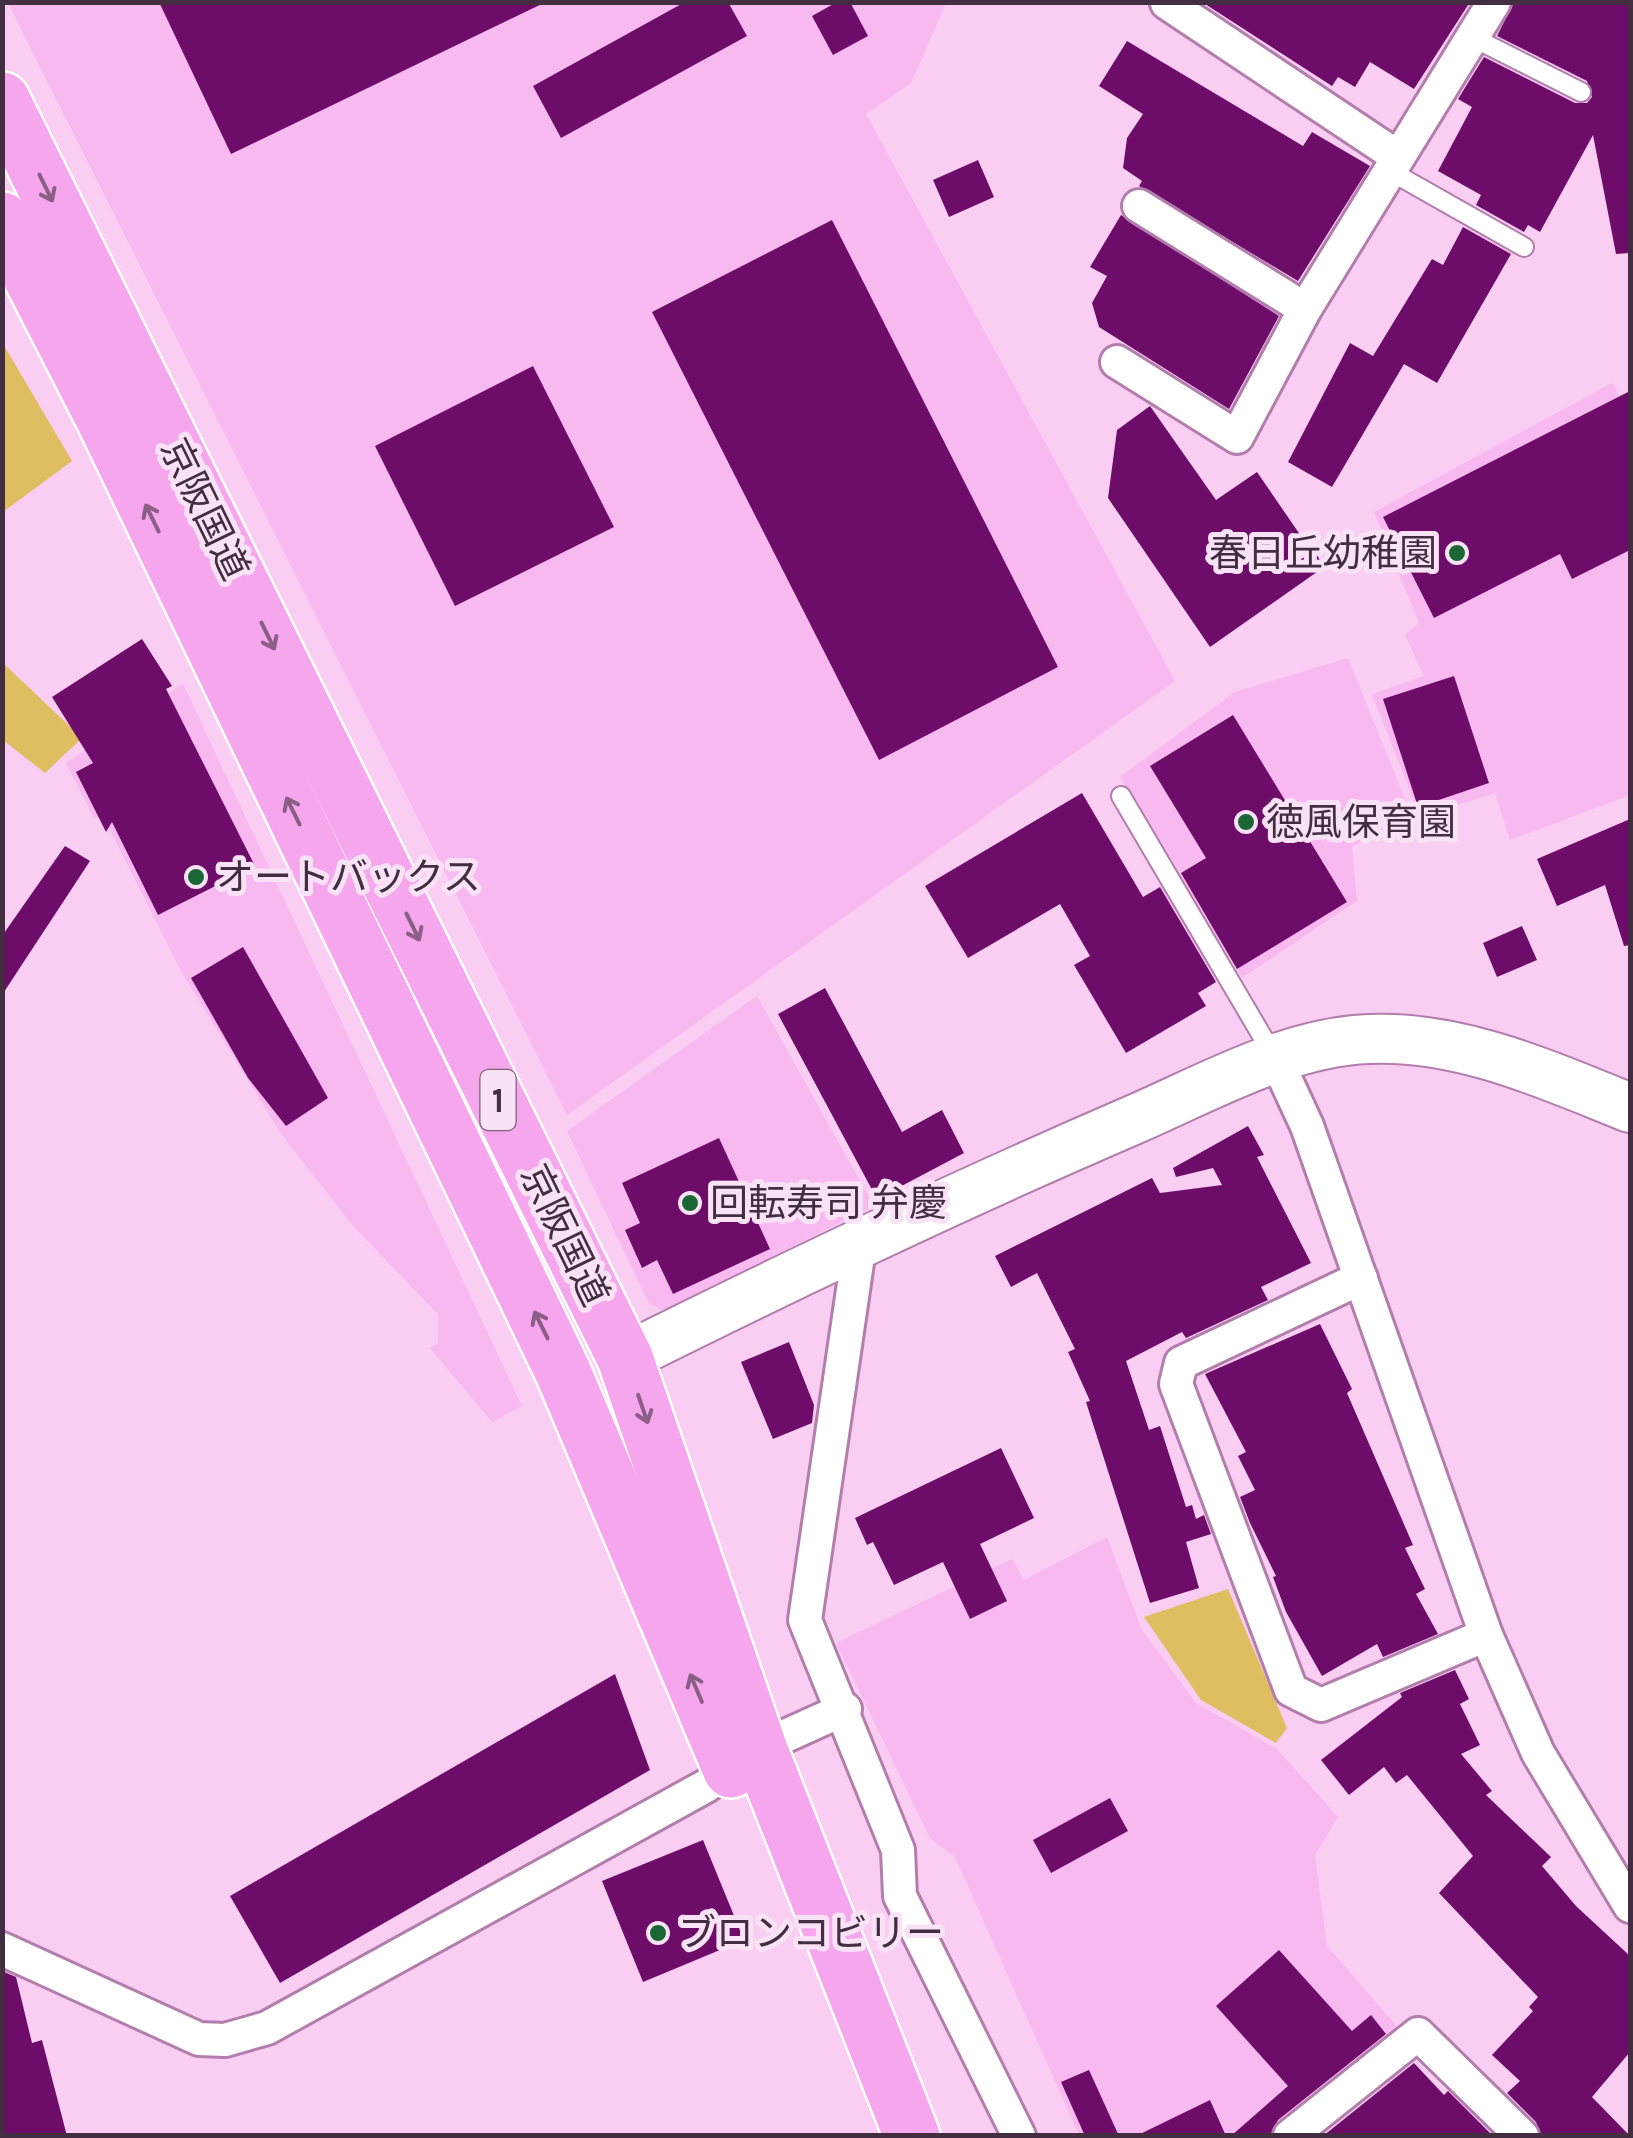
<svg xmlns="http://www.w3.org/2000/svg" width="1633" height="2138" font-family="Karla,'Noto Sans JP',sans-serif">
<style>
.built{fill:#f7b9ef}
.green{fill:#debe60}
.building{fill:#6e0d69}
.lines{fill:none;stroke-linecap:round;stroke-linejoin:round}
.lane-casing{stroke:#b27eac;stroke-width:22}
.street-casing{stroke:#b27eac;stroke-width:38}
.secondary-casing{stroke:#b27eac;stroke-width:52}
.highway-casing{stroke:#fff;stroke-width:60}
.lane{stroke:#fff;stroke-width:18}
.street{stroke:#fff;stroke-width:32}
.secondary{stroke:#fff;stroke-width:48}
.highway{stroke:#f6a6ed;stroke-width:55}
.oneway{stroke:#8b5e86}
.poi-dot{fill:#1a6634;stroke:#f9e2f6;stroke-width:4}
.labels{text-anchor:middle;stroke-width:10;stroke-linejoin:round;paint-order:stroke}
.shield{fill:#f9e2f6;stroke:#7a6477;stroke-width:2.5}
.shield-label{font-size:35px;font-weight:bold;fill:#432e41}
.street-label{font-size:38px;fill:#432e41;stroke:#f9e2f6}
.poi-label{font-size:38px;fill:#432e41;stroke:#f9e2f6;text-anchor:start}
</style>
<rect width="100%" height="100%" fill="#facdf3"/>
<!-- built -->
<g class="built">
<polygon points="8,3 946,3 911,83 866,114 1175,681 567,1115"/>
<polygon points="1612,383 1630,414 1630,795 1510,840 1495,793 1420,817 1372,694 1424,676 1405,635 1419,623 1374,512"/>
<polygon points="1348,658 1412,816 1352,847 1357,901 1242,978 1120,777 1235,692"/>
<polygon points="183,684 522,1406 492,1422 430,1348 438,1343 438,1314 353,1226 282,1135 182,973 103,816 94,818 66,763"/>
<polygon points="757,996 874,1206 663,1310 649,1304 567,1131"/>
<polygon points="1107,1537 1142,1630 1196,1703 1277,1749 1338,1817 1315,1855 1327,1946 1402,2032 1273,2135 1079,2135 955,1857 930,1838 836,1643 1012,1559 1024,1580"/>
</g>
<!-- green -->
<g class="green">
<polygon points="2,342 72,461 3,512 2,512"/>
<polygon points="2,662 82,738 45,773 3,740"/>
<polygon points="1228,1589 1287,1728 1276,1743 1201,1700 1144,1617"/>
</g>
<!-- building -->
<g class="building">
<polygon points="159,2 546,2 231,154"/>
<polygon points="685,2 728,2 747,36 561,138 533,86"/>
<polygon points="837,2 850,2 868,36 833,55 812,16"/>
<polygon points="1202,2 1470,2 1414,89 1370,62 1355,87 1338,77 1332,86"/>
<polygon points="1514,2 1630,2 1630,253 1616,254 1593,135 1540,232 1528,225 1524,232 1476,205 1481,195 1438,171 1472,107 1458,99 1484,57 1575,103 1587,103 1592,97 1587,81 1497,36"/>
<polygon points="1127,41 1303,146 1312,132 1370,166 1298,281 1139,186 1142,181 1123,168 1127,138 1143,114 1099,86"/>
<polygon points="978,160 994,197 949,217 933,180"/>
<polygon points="1121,215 1279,316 1229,409 1099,327 1092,303 1107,276 1090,267"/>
<polygon points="832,220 1058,667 879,760 652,312"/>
<polygon points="1463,227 1511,254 1437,383 1404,364 1332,487 1288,462 1350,343 1373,356 1432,259 1443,265"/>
<polygon points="533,366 614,527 455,606 375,446"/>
<polygon points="1630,391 1630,550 1572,579 1560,554 1434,618 1383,517"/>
<polygon points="1150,406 1216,500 1257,472 1303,539 1287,566 1315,552 1324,567 1210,647 1108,498 1117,430"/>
<polygon points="142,639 172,686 166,689 255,866 158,915 112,822 106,832 76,772 93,763 52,697"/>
<polygon points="1454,676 1489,783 1418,807 1383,699"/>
<polygon points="1233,715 1347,902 1237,969 1181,873 1206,858 1150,766"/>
<polygon points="1082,793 1143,897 1160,887 1216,982 1198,993 1206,1006 1126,1053 1074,965 1090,956 1060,904 968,958 925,886"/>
<polygon points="1630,819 1630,945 1624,946 1605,885 1557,906 1537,859"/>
<polygon points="65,846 90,861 2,995 2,936"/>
<polygon points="1522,926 1537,960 1497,977 1483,943"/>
<polygon points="243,947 328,1098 286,1126 248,1078 191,978"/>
<polygon points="825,988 902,1132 942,1110 964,1153 877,1199 778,1014"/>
<polygon points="1248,1126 1264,1155 1257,1157 1311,1263 1261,1287 1268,1300 1186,1338 1182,1332 1126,1361 1149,1430 1160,1426 1186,1507 1192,1505 1196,1519 1204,1515 1211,1534 1186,1542 1199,1588 1150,1603 1086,1402 1090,1401 1068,1352 1075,1349 1037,1273 1011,1287 995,1256 1152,1178 1160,1193 1222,1185 1213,1168 1176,1177 1173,1168"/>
<polygon points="719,1138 770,1249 673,1294 657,1260 642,1268 625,1230 640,1223 622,1183"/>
<polygon points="1320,1324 1352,1389 1347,1393 1413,1545 1405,1548 1425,1589 1416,1594 1438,1634 1383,1657 1377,1644 1322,1676 1286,1612 1273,1577 1276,1576 1250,1523 1240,1497 1255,1490 1238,1456 1246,1452 1205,1374"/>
<polygon points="789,1342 814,1405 812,1423 773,1439 741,1362"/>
<polygon points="1001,1448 1034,1518 980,1544 1007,1601 970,1619 943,1562 894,1585 873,1542 867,1545 855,1518"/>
<polygon points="1455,1670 1469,1699 1460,1704 1480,1745 1461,1754 1492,1791 1486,1795 1551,1857 1542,1866 1576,1906 1630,1956 1630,2052 1592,2097 1630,2136 1541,2136 1536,2122 1507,2093 1520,2081 1492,2055 1533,2011 1529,2007 1538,1997 1439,1893 1473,1856 1407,1775 1396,1783 1384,1767 1349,1795 1321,1760 1402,1697 1400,1693"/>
<polygon points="615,1674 650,1770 280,1983 230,1896"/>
<polygon points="1110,1798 1128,1831 1051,1873 1033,1840"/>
<polygon points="703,1840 744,1940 643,1982 602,1881"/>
<polygon points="1279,1950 1352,2031 1371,2015 1386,2034 1278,2120 1270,2136 1231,2136 1288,2086 1216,2006"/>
<polygon points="2,1971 16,1977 32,2043 42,2040 67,2136 2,2136"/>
<polygon points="1414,2063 1444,2095 1448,2091 1493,2136 1323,2136"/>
<polygon points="1089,2070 1119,2136 1085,2136 1061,2082"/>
<polygon points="1210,2100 1226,2136 1136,2136"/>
</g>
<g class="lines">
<!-- lane casing -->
<g class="lane-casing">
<g id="lane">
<polyline points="1472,37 1581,92"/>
<polyline points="1390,171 1524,247"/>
<polyline points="1121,796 1275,1058"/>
</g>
</g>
<!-- street casing -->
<g class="street-casing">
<g id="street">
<polyline points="1167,3 1398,157"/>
<polyline points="1139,206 1305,309"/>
<polyline points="1117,362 1237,437 1305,309 1494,2"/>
<polyline points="1276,1059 1307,1126 1486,1635 1538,1753 1630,1906"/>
<polyline points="860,1242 805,1620 898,1850 900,1896 1019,2136"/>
<polyline points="1361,1278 1181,1363 1176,1384 1291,1690 1321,1705 1486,1635"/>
<polyline points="2,1949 199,2039 225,2040 267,2028 706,1786 759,1748 845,1709"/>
<polyline points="1290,2136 1418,2034 1522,2136"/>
</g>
</g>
<!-- secondary casing -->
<g class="secondary-casing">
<path id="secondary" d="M 625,1358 C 793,1274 961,1194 1133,1120 C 1207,1088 1287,1042 1369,1039 C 1460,1035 1548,1075 1630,1108"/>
</g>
<!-- highway casing -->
<g class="highway-casing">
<g id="highway">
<polyline points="2,100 625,1358 759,1748 912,2136"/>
<polyline points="2,220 105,421 563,1372 731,1770"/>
</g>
</g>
<!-- lane -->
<use href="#lane" class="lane"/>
<!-- street -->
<use href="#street" class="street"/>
<!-- secondary -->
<use href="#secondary" class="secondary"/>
<!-- highway -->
<use href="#highway" class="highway"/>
</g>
<!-- one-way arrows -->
<defs><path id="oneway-shaft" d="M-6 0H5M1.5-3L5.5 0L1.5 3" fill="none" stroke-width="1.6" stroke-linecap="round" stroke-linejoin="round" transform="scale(2.5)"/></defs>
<g class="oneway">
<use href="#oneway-shaft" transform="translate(46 188) rotate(64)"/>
<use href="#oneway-shaft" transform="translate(152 518) rotate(-116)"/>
<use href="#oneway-shaft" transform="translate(268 636) rotate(64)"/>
<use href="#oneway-shaft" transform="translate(293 811) rotate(-116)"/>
<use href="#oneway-shaft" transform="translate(413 927) rotate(64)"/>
<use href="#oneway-shaft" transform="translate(541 1325) rotate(-116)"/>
<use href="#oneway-shaft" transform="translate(643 1409) rotate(71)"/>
<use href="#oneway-shaft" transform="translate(696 1688) rotate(-113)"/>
</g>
<!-- markers -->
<g class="poi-dot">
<circle cx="1457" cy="553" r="10"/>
<circle cx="1246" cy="822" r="10"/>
<circle cx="196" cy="877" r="10"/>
<circle cx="690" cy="1203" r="10"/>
<circle cx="658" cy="1933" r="10"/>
</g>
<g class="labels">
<!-- shield labels -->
<rect class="shield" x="480.5" y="1070" width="35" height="60" rx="8"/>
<g class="shield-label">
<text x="498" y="1112">1</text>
</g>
<!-- street labels -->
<g class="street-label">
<text transform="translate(205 509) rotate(64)" y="13">京阪国道</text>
<text transform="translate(565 1235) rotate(64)" y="13">京阪国道</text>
</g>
<!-- poi labels -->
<g class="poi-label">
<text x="1437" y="566" text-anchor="end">春日丘幼稚園</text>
<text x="1266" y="835">徳風保育園</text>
<text x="216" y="890">オートバックス</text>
<text x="710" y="1216">回転寿司 弁慶</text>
<text x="678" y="1946">ブロンコビリー</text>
</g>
</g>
<!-- border -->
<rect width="1633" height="2138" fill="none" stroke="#432e41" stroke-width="10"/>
</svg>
